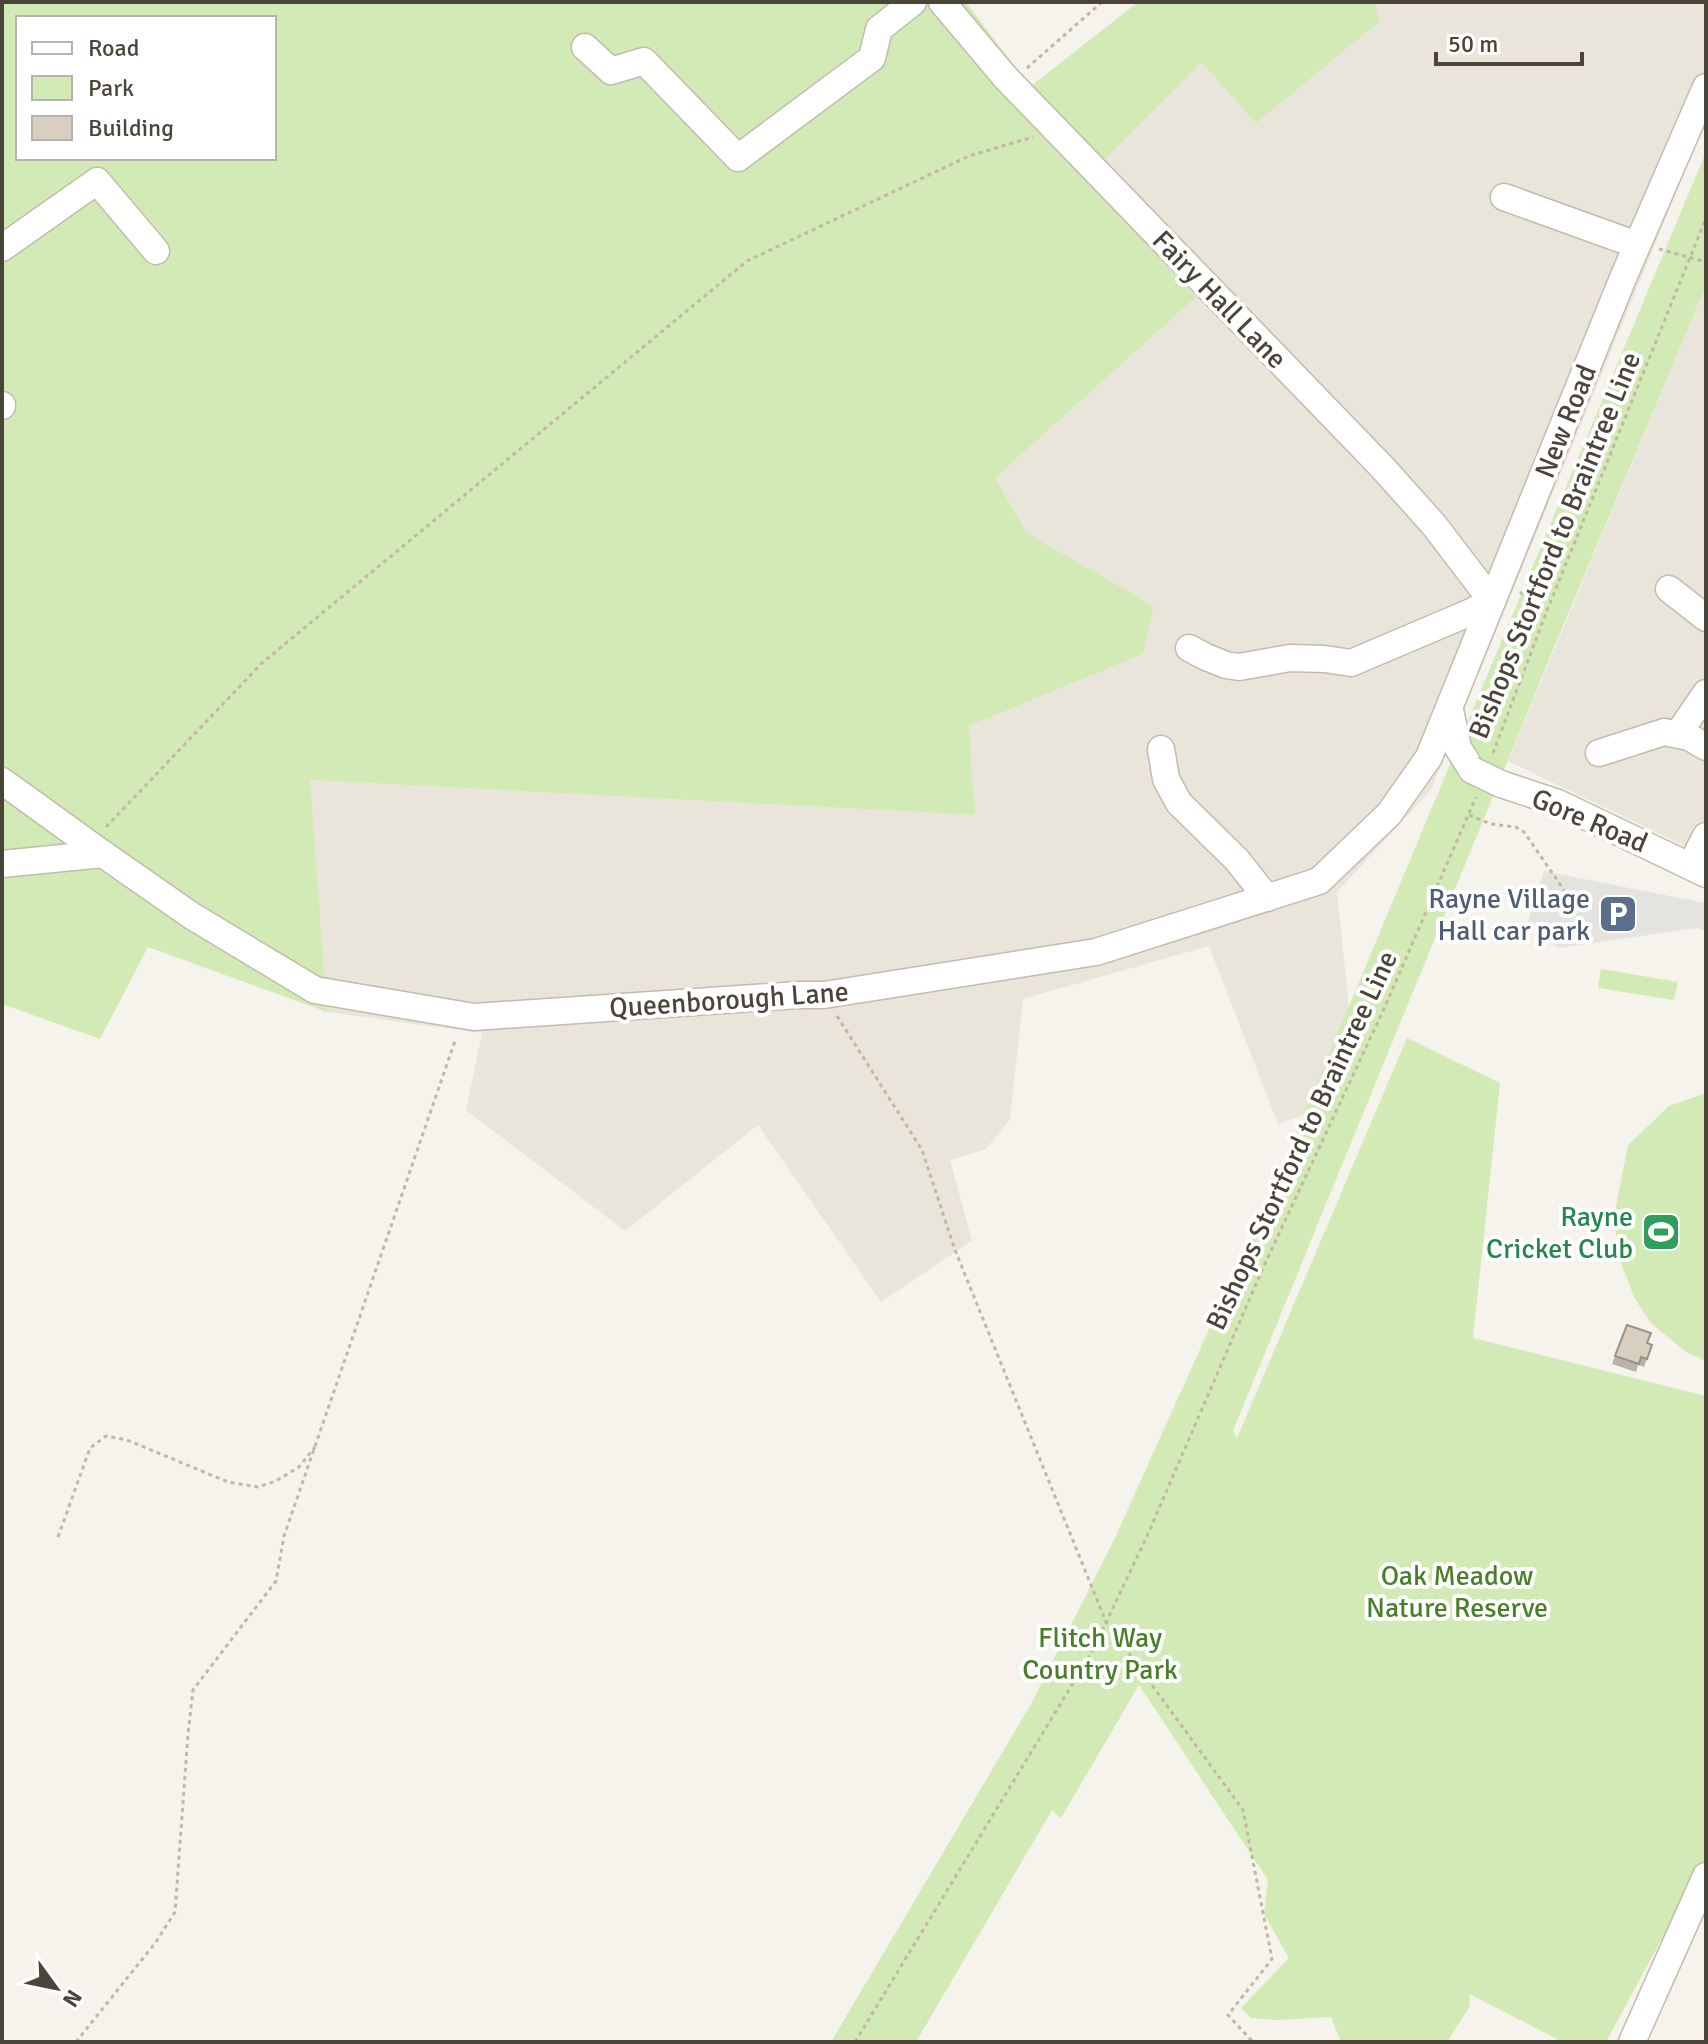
<svg xmlns="http://www.w3.org/2000/svg" width="1708" height="2044" font-family="Signika,sans-serif">
<style>
.residential{fill:#eae5da}
.green{fill:#d2eab5;fill-rule:evenodd}
.parking{fill:#e5e3e0}
.lines{fill:none;stroke-linecap:round;stroke-linejoin:round}
.minor-casing{stroke:#c2bbae;stroke-width:29}
.path{stroke:#c4b79f;stroke-width:3;stroke-dasharray:4 4;stroke-linecap:butt}
.minor{stroke:#fff;stroke-width:26}
.minor-bridge-casing{stroke:#c2bbae;stroke-width:29;stroke-linecap:butt}
.minor-bridge{stroke:#fff;stroke-width:26}
.wall{fill:#bab2a6}
.building{fill:#d8cfc1;stroke:#979187;stroke-width:2}
.labels{text-anchor:middle;stroke-width:8;stroke-linejoin:round;paint-order:stroke}
.street-label{font-size:28px;fill:#4b4439;stroke:#fff}
.service-label{font-size:28px;fill:#4e5e75;stroke:#fff;text-anchor:end}
.leisure-label{font-size:28px;fill:#27864d;stroke:#fff;text-anchor:end}
.park-label{font-size:28px;fill:#4a7f2a;stroke:#fff}
</style>
<rect width="100%" height="100%" fill="#f6f3ec"/>
<!-- residential -->
<g class="residential">
<polygon points="1375,2 1706,2 1706,120 1431,790 1337,892 1350,1017 1311,1112 1278,1124 1209,946 1023,999 1010,1119 986,1149 950,1160 972,1241 881,1302 758,1125 625,1231 466,1110 482,1033 327,1012 309,780 975,815 969,726 1143,654 1154,606 1027,533 995,478 1196,297 1088,175 1201,61 1255,122 1380,21"/>
<polygon points="1706,286 1706,856 1508,761"/>
</g>
<!-- green -->
<g class="green">
<path d="M 2,2 L 966,2 L 1030,87 L 1138,2 L 1375,2 L 1380,21 L 1256,123 L 1201,62 L 1089,175 L 1196,297 L 995,478 L 1027,533 L 1154,606 L 1143,654 L 969,726 L 975,815 L 310,780 L 327,1012 L 148,947 L 100,1039 L 2,1004 ZM 18,18 L 274,18 L 274,158 L 18,158 Z"/>
<polygon points="1706,152 1706,286 1553,650 1233,1431 1237,1438 1407,1038 1500,1083 1473,1338 1706,1396 1706,1857 1606,2042 1563,2042 1469,1994 1470,2006 1447,2042 1341,2042 1331,2017 1278,2020 1251,2018 1241,2008 1289,1958 1264,1914 1268,1880 1139,1685 1061,1818 1052,1810 916,2042 831,2042 1031,1704 1114,1540 1275,1183"/>
<polygon points="1601,969 1678,982 1674,1000 1598,988"/>
<polygon points="1706,1093 1706,1361 1686,1352 1651,1323 1635,1299 1617,1253 1615,1211 1628,1145 1669,1106"/>
</g>
<!-- parking -->
<polygon class="parking" points="1544,871 1705,903 1706,931 1696,928 1559,948 1527,925"/>
<g class="lines">
<!-- minor casing -->
<g class="minor-casing">
<g id="minor">
<polyline points="942,2 1005,77 1382,467 1434,525 1492,601"/>
<polyline points="585,47 611,71 644,61 738,158 872,58 879,29 913,2"/>
<polyline points="1504,197 1637,245"/>
<polyline points="2,248 97,181 156,251"/>
<polyline points="2,405 2,406"/>
<polyline points="1669,589 1706,618"/>
<polyline points="1189,648 1206,657 1226,665 1239,667 1290,658 1325,659 1351,663 1471,612 1492,601"/>
<polyline points="1450,710 1458,748 1472,770"/>
<polyline points="1678,734 1706,693"/>
<polyline points="1161,749 1166,779 1179,803 1237,860 1267,898"/>
<polyline points="1599,753 1664,732 1689,737 1706,747"/>
<polyline points="2,781 103,854"/>
<polyline points="1501,784 1558,803 1706,874"/>
<polyline points="2,864 103,854 192,916 315,990 474,1017 798,995 824,995 1096,952 1319,881 1389,814 1429,757 1623,278 1706,87"/>
<polyline points="1691,865 1706,836"/>
<polyline points="1632,2042 1706,1876"/>
</g>
</g>
<!-- path -->
<g class="path">
<polyline points="1027,68 1102,2"/>
<polyline points="1659,249 1706,262"/>
<polyline points="1520,592 1545,612"/>
<polyline points="1493,753 1546,613 1706,218"/>
<polyline points="1469,815 1491,824 1516,827 1524,832 1566,893"/>
<polyline points="106,827 262,663 747,261 969,156 1033,137"/>
<polyline points="837,1016 922,1150 955,1250 1106,1622 1243,1810 1272,1959 1228,2015 1253,2042"/>
<polyline points="58,1537 90,1448 106,1436 127,1440 228,1482 258,1487 276,1481 299,1467 315,1447"/>
<polyline points="76,2042 156,1942 175,1912 188,1734 193,1690 276,1581 284,1536 456,1038"/>
<polyline points="855,2042 1092,1652 1148,1534 1262,1270 1383,1011 1476,797"/>
</g>
<!-- minor -->
<use href="#minor" class="minor"/>
<!-- minor-bridge casing -->
<g class="minor-bridge-casing">
<polyline id="minor-bridge" points="1472,770 1501,784"/>
</g>
<!-- minor-bridge -->
<use href="#minor-bridge" class="minor-bridge"/>
</g>
<!-- wall -->
<polygon class="wall" points="1627,1325 1647,1343 1652,1345 1644,1367 1638,1365 1636,1372 1612,1364"/>
<!-- building -->
<polygon class="building" points="1627,1325 1651,1333 1647,1343 1652,1345 1647,1359 1641,1357 1639,1364 1615,1356"/>
<!-- icons -->
<defs>
<g id="parking-square" transform="scale(2)"><rect x="-9" y="-9" width="18" height="18" rx="4" fill="#5c6f8a" stroke="#fff"/><path d="M-3.5-5.5H1a3.5 3.5 0 0 1 0 7H-1V5.5H-3.5ZM-1-3.4V-.6H.8a1.4 1.4 0 0 0 0-2.8Z" fill="#fff"/></g>
<g id="stadium-square" transform="scale(2)"><rect x="-9" y="-9" width="18" height="18" rx="4" fill="#2e9e5b" stroke="#fff"/><path d="M0-5a6.5 5 0 1 0 0 10a6.5 5 0 1 0 0-10ZM-3.5-1.8h7v3.6h-7Z" fill="#fff"/></g>
</defs>
<g fill-rule="evenodd">
<use href="#parking-square" x="1618" y="914"/>
<use href="#stadium-square" x="1661" y="1232"/>
</g>
<g class="labels">
<!-- street labels -->
<g class="street-label">
<text transform="translate(1220 299) rotate(46)" y="10">Fairy Hall Lane</text>
<text transform="translate(1565 421) rotate(-68)" y="10">New Road</text>
<text transform="translate(1554 545) rotate(-68)" y="10">Bishops Stortford to Braintree Line</text>
<text transform="translate(1590 820) rotate(23)" y="10">Gore Road</text>
<text transform="translate(729 999) rotate(-4)" y="10">Queenborough Lane</text>
<text transform="translate(1301 1140) rotate(-65)" y="10">Bishops Stortford to Braintree Line</text>
</g>
<!-- service labels -->
<g class="service-label">
<text x="1590" y="908">Rayne Village<tspan x="1590" dy="32">Hall car park</tspan></text>
</g>
<!-- leisure labels -->
<g class="leisure-label">
<text x="1633" y="1226">Rayne<tspan x="1633" dy="32">Cricket Club</tspan></text>
</g>
<!-- park labels -->
<g class="park-label">
<text x="1457" y="1585">Oak Meadow<tspan x="1457" dy="32">Nature Reserve</tspan></text>
<text x="1100" y="1647">Flitch Way<tspan x="1100" dy="32">Country Park</tspan></text>
</g>
</g>
<!-- border -->
<rect width="1708" height="2044" fill="none" stroke="#4b4439" stroke-width="8"/>
<!-- legend -->
<rect x="16" y="16" width="260" height="144" fill="#ffffff" stroke="#b7b4b0" stroke-width="2"/>
<rect x="32" y="42" width="40" height="12" fill="#ffffff" stroke="#b7b4b0" stroke-width="2"/>
<text x="88" y="56" font-size="24" fill="#4b4439">Road</text>
<rect x="32" y="76" width="40" height="24" fill="#d2eab5" stroke="#b7b4b0" stroke-width="2"/>
<text x="88" y="96" font-size="24" fill="#4b4439">Park</text>
<rect x="32" y="116" width="40" height="24" fill="#d8cfc1" stroke="#b7b4b0" stroke-width="2"/>
<text x="88" y="136" font-size="24" fill="#4b4439">Building</text>
<!-- north arrow -->
<g transform="translate(56 1988) rotate(123)" stroke="#ffffff" stroke-width="6" paint-order="stroke">
<path d="M0-6L14 30L0 20L-14 30Z" fill="#4b4439"/>
<text y="-12" font-size="22" font-weight="bold" text-anchor="middle" fill="#4b4439">N</text>
</g>
<!-- scale -->
<path d="M1436 52v12h146v-12" fill="none" stroke="#4b4439" stroke-width="4"/>
<text x="1448" y="52" font-size="24" fill="#4b4439" stroke="#ffffff" stroke-width="6" paint-order="stroke">50 m</text>
</svg>
